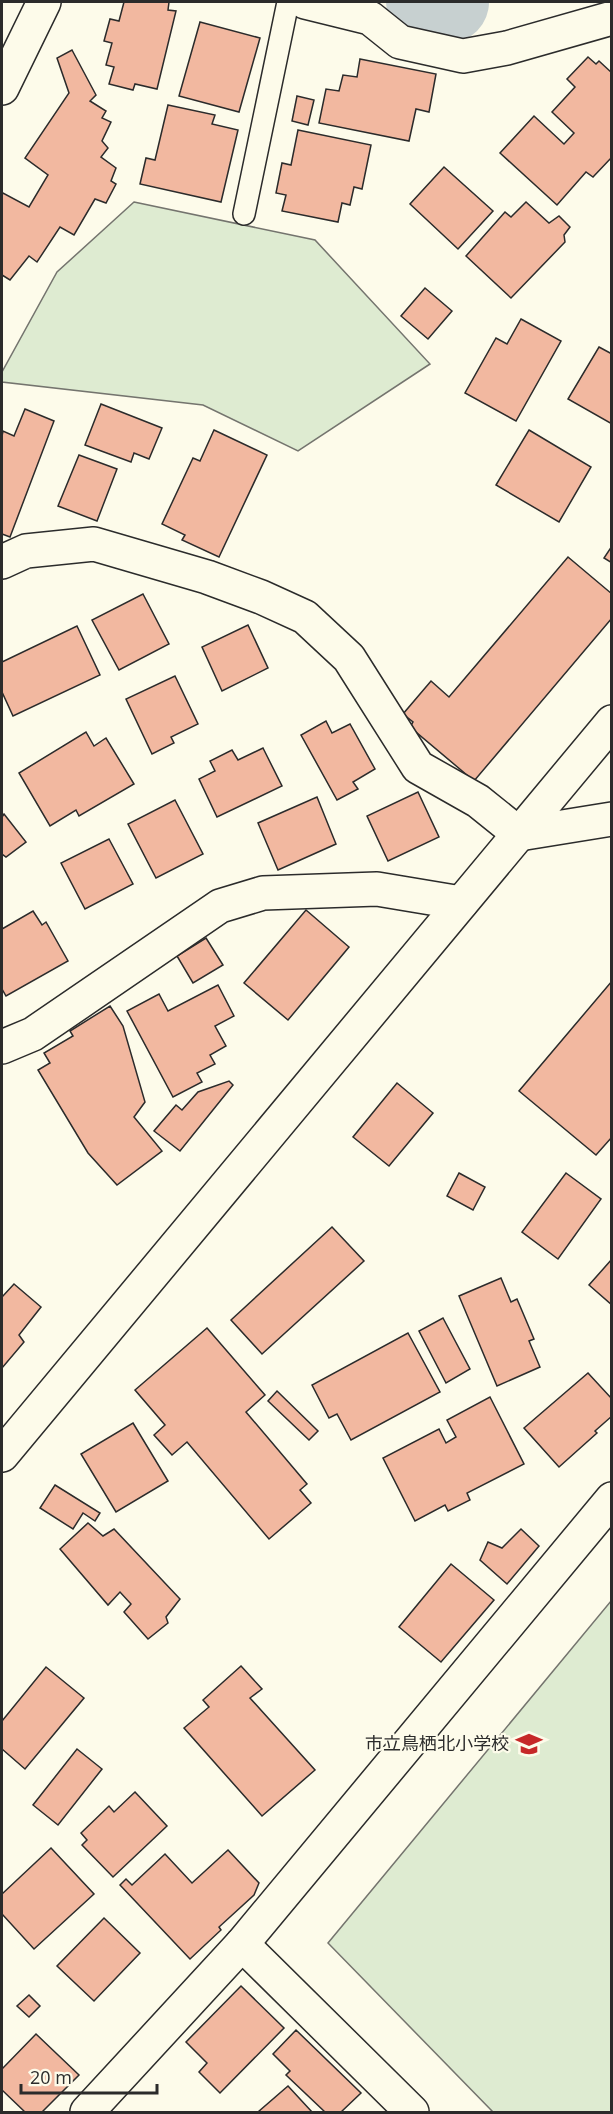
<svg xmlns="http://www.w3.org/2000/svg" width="613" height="2114" font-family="'Open Sans','Noto Sans JP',sans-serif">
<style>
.green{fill:#deebd1;stroke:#74746e;stroke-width:1.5}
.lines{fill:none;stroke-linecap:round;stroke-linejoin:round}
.river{stroke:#c7d0d0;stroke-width:82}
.building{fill:#f2b8a0;stroke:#2b2b2b;stroke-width:1.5}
.service-casing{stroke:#2b2b2b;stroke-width:24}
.minor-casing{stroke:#2b2b2b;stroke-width:36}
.tertiary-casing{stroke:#2b2b2b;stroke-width:36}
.service{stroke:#fdfbea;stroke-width:21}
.minor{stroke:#fdfbea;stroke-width:33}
.tertiary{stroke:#fdfbea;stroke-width:33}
.labels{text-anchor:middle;stroke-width:4.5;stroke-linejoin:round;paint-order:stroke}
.poi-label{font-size:18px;fill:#2b2b2b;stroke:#fdfbea;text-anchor:end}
</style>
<rect width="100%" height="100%" fill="#fdfbea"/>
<!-- green -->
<g class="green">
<polygon points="134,202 315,240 430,364 298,451 203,405 2,382 2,372 57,272"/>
<polygon points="611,1601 611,2112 493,2112 328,1943"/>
</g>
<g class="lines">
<!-- river -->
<polyline class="river" points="427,2 434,5 448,2"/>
</g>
<!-- building -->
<g class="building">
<polygon points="124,2 169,2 168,10 176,11 157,89 135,84 133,90 109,84 114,67 106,65 112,43 104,41 110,19 119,21"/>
<polygon points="200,22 260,38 239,112 179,96"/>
<polygon points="72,50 96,95 90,101 106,111 102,118 111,122 102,141 108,148 101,157 116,168 111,181 116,184 106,203 95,199 74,235 60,227 37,262 29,256 10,280 2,275 2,195 3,193 29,207 48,175 25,158 69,93 57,58"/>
<polygon points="588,57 596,64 599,61 612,73 612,157 593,177 586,172 557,205 500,153 534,116 564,144 574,133 552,112 575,87 567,79"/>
<polygon points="360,59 436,74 429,112 416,109 409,141 319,123 326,89 339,91 343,75 357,77"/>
<polygon points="297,96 314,100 308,125 292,121"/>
<polygon points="168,105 215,115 212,124 238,130 221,202 140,184 146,158 155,160"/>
<polygon points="298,130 371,145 362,189 354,187 350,205 342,203 338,222 282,211 286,195 276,193 282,163 291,165"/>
<polygon points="444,167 493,211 458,249 410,204"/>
<polygon points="526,202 549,223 559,216 570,227 564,235 565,242 511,298 466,256 505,212 511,217"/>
<polygon points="425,288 452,311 428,339 401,316"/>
<polygon points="521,319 561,341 516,421 465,393 496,338 507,344"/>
<polygon points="599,347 612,354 612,424 568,399"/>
<polygon points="101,404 162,428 149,459 134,453 131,462 85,445"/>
<polygon points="25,409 54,421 10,537 2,534 2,436 3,431 14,436"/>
<polygon points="214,430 267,455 219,557 182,540 185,535 162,524 193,458 200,461"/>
<polygon points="529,430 591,467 559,522 496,485"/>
<polygon points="79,455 117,469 97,521 58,506"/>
<polygon points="612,546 612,563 604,558"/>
<polygon points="568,557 612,594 612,618 474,781 410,727 413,722 403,714 431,681 449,697"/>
<polygon points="143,594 169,644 119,670 92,620"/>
<polygon points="248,625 268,668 222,691 202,647"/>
<polygon points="77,626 100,675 13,716 2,692 2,662"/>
<polygon points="175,676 198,724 171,737 174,743 152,754 126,699"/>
<polygon points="326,721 332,733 350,724 375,769 353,782 358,789 337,800 301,735"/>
<polygon points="86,732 94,746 106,738 134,784 79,816 76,810 50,826 19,773"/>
<polygon points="263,748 282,786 217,817 199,779 215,771 210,761 232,750 238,760"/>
<polygon points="418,792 439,837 388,861 367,816"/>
<polygon points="317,797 336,844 278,870 258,823"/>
<polygon points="175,800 203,854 156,878 128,824"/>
<polygon points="4,814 26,842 6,857 2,854 2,817"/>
<polygon points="109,839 133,884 85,909 61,863"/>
<polygon points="306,910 349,947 288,1020 244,983"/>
<polygon points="33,911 42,925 46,922 68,961 6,996 2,989 2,929"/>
<polygon points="206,938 223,965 193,983 177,956"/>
<polygon points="612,981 612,1137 596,1155 519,1091"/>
<polygon points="218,985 234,1016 215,1026 226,1046 210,1055 215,1064 197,1073 202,1082 173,1097 127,1011 159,994 168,1011"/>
<polygon points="110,1006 123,1026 145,1102 134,1117 162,1151 117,1185 88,1153 38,1070 50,1063 44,1053 73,1036 70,1031"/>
<polygon points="229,1081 233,1085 180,1151 154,1131 176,1105 182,1110 198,1092"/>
<polygon points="397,1083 433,1113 389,1166 353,1137"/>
<polygon points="459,1173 485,1187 473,1210 447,1196"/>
<polygon points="566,1173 601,1199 558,1259 522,1232"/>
<polygon points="332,1227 364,1261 262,1354 231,1320"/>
<polygon points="612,1259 612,1305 589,1285"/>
<polygon points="501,1278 511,1302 517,1299 534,1339 529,1341 540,1367 497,1386 459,1296"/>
<polygon points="14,1284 41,1307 19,1335 24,1342 2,1368 2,1297"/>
<polygon points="443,1318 470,1369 446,1383 419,1331"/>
<polygon points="207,1328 265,1395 246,1412 307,1484 300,1490 311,1503 269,1539 187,1442 172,1455 154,1435 165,1425 135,1390"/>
<polygon points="408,1333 440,1392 351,1440 337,1414 329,1418 312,1385"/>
<polygon points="588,1373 612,1399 612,1416 595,1431 597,1433 559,1467 524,1428"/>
<polygon points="277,1391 318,1431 309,1440 268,1401"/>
<polygon points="490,1397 524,1464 467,1493 470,1500 448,1511 445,1505 415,1521 383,1458 439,1429 446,1443 456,1437 447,1420"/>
<polygon points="133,1423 168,1481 116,1512 81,1454"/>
<polygon points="55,1485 100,1513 95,1521 83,1513 73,1529 40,1508"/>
<polygon points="88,1523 103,1536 114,1529 180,1599 166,1617 168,1623 148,1639 124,1612 131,1604 120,1592 108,1605 60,1549"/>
<polygon points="521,1529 539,1546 507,1584 480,1560 488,1542 502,1548"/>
<polygon points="451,1564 494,1600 441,1662 399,1627"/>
<polygon points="241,1666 262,1689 250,1698 315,1770 262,1816 184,1728 209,1707 203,1700"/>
<polygon points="46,1667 84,1698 25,1769 2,1749 2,1721"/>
<polygon points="77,1749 102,1769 58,1825 33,1805"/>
<polygon points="135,1792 167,1826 113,1877 82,1845 87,1840 81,1833 109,1806 114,1812"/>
<polygon points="51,1848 94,1894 34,1949 2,1914 2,1894"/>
<polygon points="228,1850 259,1883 254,1895 219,1927 221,1930 190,1959 120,1885 126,1879 132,1885 165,1854 192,1883"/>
<polygon points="104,1918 140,1953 94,2001 57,1966"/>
<polygon points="241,1986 284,2028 220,2093 199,2072 207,2063 186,2042"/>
<polygon points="29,1995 40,2006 29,2017 17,2006"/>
<polygon points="296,2030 361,2093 341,2112 325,2112 286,2075 290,2071 273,2054"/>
<polygon points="36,2034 79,2075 42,2112 25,2112 2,2090 2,2069"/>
<polygon points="288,2086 312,2112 258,2112"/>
</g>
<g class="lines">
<!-- service casing -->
<g class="service-casing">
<polyline id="service" points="244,214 288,2"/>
</g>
<!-- minor casing -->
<g class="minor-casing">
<g id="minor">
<polyline points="305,2 370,18 400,42 463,56 507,48 612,18"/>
<polyline points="2,88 44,2"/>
<polyline points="2,562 26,551 94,544 207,577 261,597 305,617 349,658 418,767 478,801 519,834 612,819"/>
<polyline points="2,1047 33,1034 220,906 263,893 377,889 461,903"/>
<polyline points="242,1944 412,2112"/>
<polyline points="87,2112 242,1944 612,1499"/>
</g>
</g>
<!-- tertiary casing -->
<g class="tertiary-casing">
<polyline id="tertiary" points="2,1455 612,722"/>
</g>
<!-- service -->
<use href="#service" class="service"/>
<!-- minor -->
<use href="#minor" class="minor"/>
<!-- tertiary -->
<use href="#tertiary" class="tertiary"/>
</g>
<!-- icons -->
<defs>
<g id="school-bare" transform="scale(2.07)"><path d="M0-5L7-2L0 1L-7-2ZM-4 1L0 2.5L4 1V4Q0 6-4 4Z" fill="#c62828" stroke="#fdfbea" stroke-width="2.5" paint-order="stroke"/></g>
</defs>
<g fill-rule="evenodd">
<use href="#school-bare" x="529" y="1744"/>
</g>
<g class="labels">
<!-- poi labels -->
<g class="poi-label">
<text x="509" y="1750">市立鳥栖北小学校</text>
</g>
</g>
<!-- border -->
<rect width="613" height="2114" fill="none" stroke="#2b2b2b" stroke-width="6"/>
<!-- scale -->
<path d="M21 2084v9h136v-9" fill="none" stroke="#2b2b2b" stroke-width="3"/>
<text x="30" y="2084" font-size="18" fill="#2b2b2b" stroke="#fdfbea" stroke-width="4.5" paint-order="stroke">20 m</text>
</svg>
